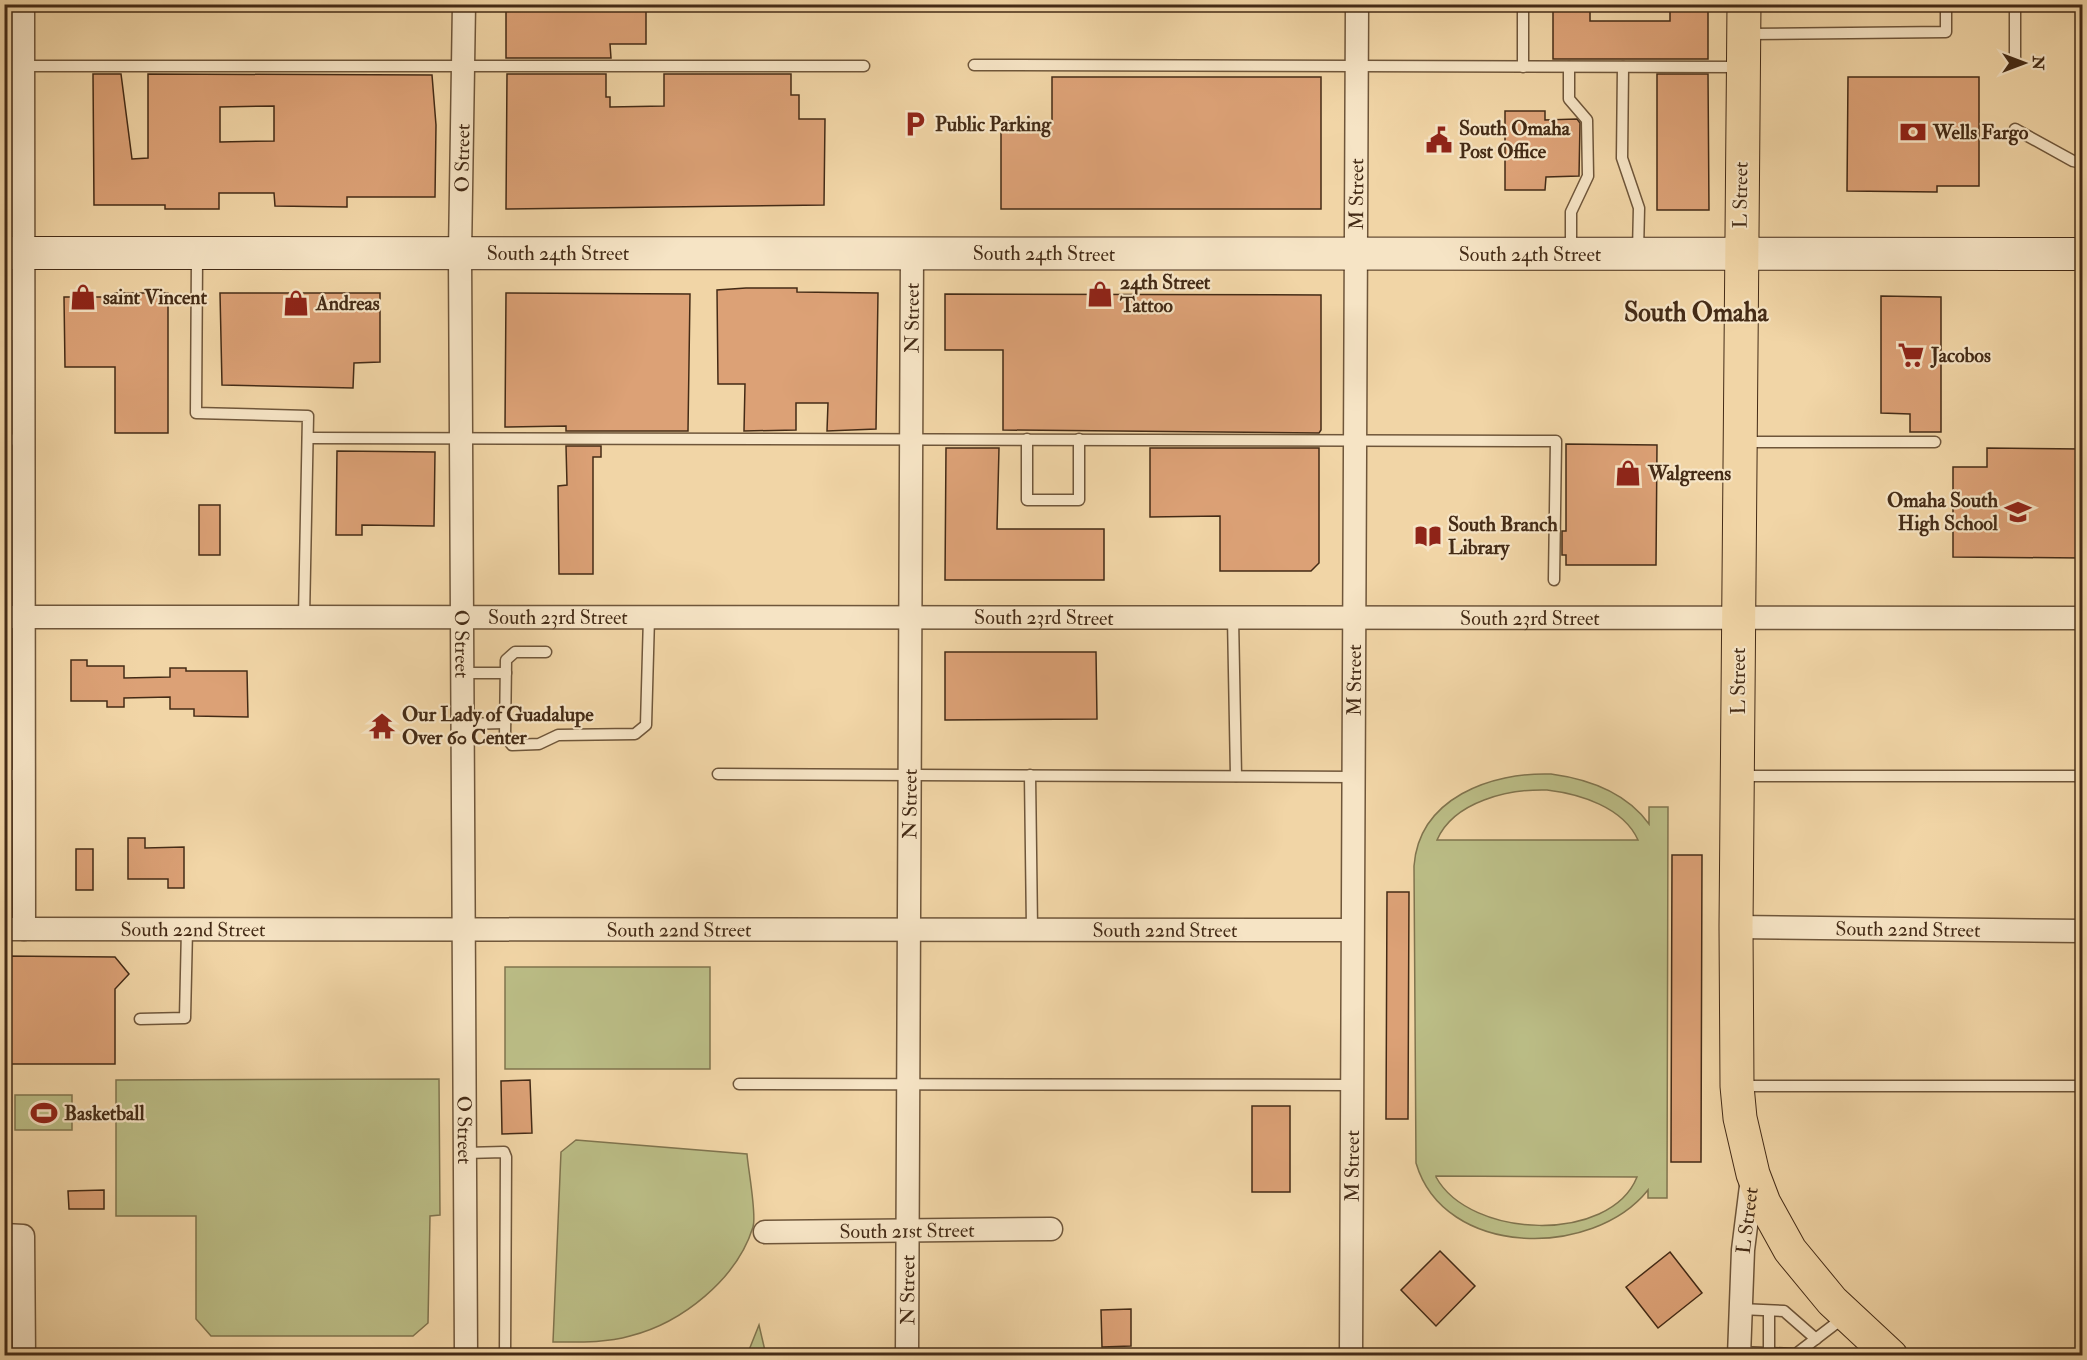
<svg xmlns="http://www.w3.org/2000/svg" width="2087" height="1360" font-family="'IM FELL Double Pica',serif">
<style>
.green{fill:#bbbd86;stroke:#80744e;stroke-width:1.5;fill-rule:evenodd}
.building{fill:#dca176;stroke:#442b16;stroke-width:1.5;fill-rule:evenodd}
.lines{fill:none;stroke-linecap:round;stroke-linejoin:round}
.service-casing{stroke:#6f563a;stroke-width:13}
.minor-casing{stroke:#6f563a;stroke-width:25}
.secondary-casing{stroke:#442b16;stroke-width:34}
.primary-casing{stroke:#442b16;stroke-width:35}
.service{stroke:#f6e4c5;stroke-width:10}
.minor{stroke:#f6e4c5;stroke-width:22}
.secondary{stroke:#f6e4c5;stroke-width:32}
.primary{stroke:#f1d5a6;stroke-width:33}
.labels{text-anchor:middle;stroke-width:4.5;stroke-linejoin:round;paint-order:stroke}
.poi-label{font-size:20px;font-weight:bold;fill:#442b16;stroke:#f6e4c5;text-anchor:start}
.street-label{font-size:20px;fill:#442b16;stroke:#f6e4c5}
.district-label{font-size:26px;font-weight:bold;fill:#442b16;stroke:#f6e4c5}
</style>
<rect width="100%" height="100%" fill="#f1d5a6"/>
<filter id="stains"><feTurbulence type="fractalNoise" baseFrequency=".00333" numOctaves="4"/><feColorMatrix values="0 0 0 0 .2 0 0 0 0 .09 0 0 0 0 .02 0 0 0 .5 -.17"/></filter>
<radialGradient id="worn" r=".72"><stop offset=".6" stop-color="#630" stop-opacity="0"/><stop offset="1" stop-color="#630" stop-opacity=".3"/></radialGradient>
<!-- green -->
<g class="green">
<path d="M 1551,774 C 1588,779 1626,792 1649,824 L 1649,807 L 1668,807 L 1667,1198 L 1648,1198 L 1648,1190 C 1593,1259 1444,1258 1416,1163 L 1414,866 C 1419,798 1491,772 1551,774 ZM 1547,790 C 1580,794 1623,807 1638,840 L 1437,840 C 1454,801 1509,789 1547,790 ZM 1436,1177 L 1436,1176 L 1637,1177 C 1610,1244 1470,1239 1436,1177 Z"/>
<rect x="505" y="967" width="205" height="102"/>
<polygon points="439,1079 440,1215 430,1216 428,1323 413,1336 211,1336 196,1319 196,1216 116,1216 116,1080"/>
<rect x="15" y="1095" width="57" height="35"/>
<path d="M 576,1140 L 747,1154 C 748,1169 757,1215 753,1227 C 737,1279 682,1323 630,1336 C 605,1343 579,1342 553,1342 L 561,1152 Z"/>
<polygon points="759,1325 766,1355 747,1355"/>
</g>
<!-- building -->
<g class="building">
<polygon points="506,4 646,4 646,44 610,44 611,58 506,58"/>
<polygon points="1553,4 1590,4 1590,21 1670,21 1670,4 1708,4 1708,59 1553,59"/>
<path d="M 93,74 L 121,74 L 132,159 L 148,158 L 148,74 L 432,75 L 436,125 L 435,197 L 347,197 L 347,207 L 275,206 L 274,193 L 219,193 L 219,209 L 165,209 L 165,205 L 94,205 ZM 274,106 L 274,141 L 220,142 L 220,107 Z"/>
<polygon points="507,74 606,74 606,97 610,97 610,107 664,106 664,74 791,74 791,95 799,95 799,119 825,119 824,205 506,209"/>
<polygon points="1657,74 1708,74 1709,210 1657,210"/>
<polygon points="1052,77 1321,77 1321,209 1001,209 1001,121 1052,122"/>
<polygon points="1848,77 1979,77 1979,186 1937,186 1937,192 1847,191"/>
<polygon points="1505,111 1545,111 1545,120 1577,119 1580,123 1579,176 1546,177 1545,190 1505,190"/>
<polygon points="746,288 797,288 797,292 878,293 876,429 827,431 828,403 796,403 796,430 744,431 745,384 718,384 717,290"/>
<polygon points="115,293 168,293 168,433 115,433 115,367 65,367 64,297 115,297"/>
<polygon points="220,293 380,293 380,362 354,363 353,388 222,385"/>
<polygon points="506,293 690,294 688,431 566,431 566,426 505,427"/>
<polygon points="945,294 1321,295 1321,430 1319,433 1003,430 1003,350 945,350"/>
<polygon points="1881,296 1941,297 1941,432 1910,432 1910,414 1881,413"/>
<polygon points="1566,444 1657,445 1656,565 1566,565 1566,555 1562,555 1562,531 1566,531"/>
<polygon points="566,446 601,446 601,457 593,457 593,574 559,574 558,486 567,485"/>
<polygon points="946,448 999,448 997,529 1104,529 1104,580 945,580"/>
<polygon points="1150,448 1319,448 1319,563 1311,571 1220,571 1220,516 1150,517"/>
<polygon points="1987,448 2082,449 2082,558 1953,557 1953,467 1987,467"/>
<polygon points="337,451 435,452 434,526 362,525 362,535 336,535"/>
<rect x="199" y="505" width="21" height="50"/>
<polygon points="945,652 1096,652 1097,719 945,720"/>
<polygon points="71,660 87,660 87,666 124,666 124,678 170,677 170,668 186,668 186,671 247,671 248,717 194,716 194,709 170,709 170,697 124,698 124,707 107,707 107,701 71,701"/>
<polygon points="128,838 145,838 145,848 184,847 184,888 168,888 168,879 128,879"/>
<rect x="76" y="849" width="17" height="41"/>
<polygon points="1672,855 1702,855 1701,1162 1671,1162"/>
<polygon points="1387,892 1409,892 1408,1119 1386,1119"/>
<polygon points="4,956 115,957 129,974 115,989 115,1064 4,1064"/>
<polygon points="530,1080 532,1133 502,1134 501,1081"/>
<rect x="1252" y="1106" width="38" height="86"/>
<polygon points="104,1190 104,1209 69,1209 68,1191"/>
<polygon points="1440,1251 1475,1286 1436,1326 1401,1290"/>
<polygon points="1670,1252 1702,1293 1658,1328 1626,1287"/>
<polygon points="1131,1309 1131,1346 1102,1347 1101,1310"/>
</g>
<g class="lines">
<!-- service casing -->
<g class="service-casing">
<g id="service">
<polyline points="1523,4 1523,67"/>
<polyline points="2015,4 2015,61"/>
<polyline points="1746,34 1946,32 1946,4"/>
<polyline points="974,65 1742,67"/>
<polyline points="4,66 864,66"/>
<polyline points="1569,67 1569,99 1587,120 1588,176 1571,212 1571,251"/>
<polyline points="1623,67 1622,158 1639,208 1638,251"/>
<polyline points="2015,129 2073,161 2082,163"/>
<polyline points="197,257 196,413 308,416 304,617"/>
<polyline points="4,335 23,335"/>
<polyline points="308,438 1556,441 1554,580"/>
<polyline points="1027,439 1027,500 1079,500 1079,439"/>
<polyline points="4,440 23,439"/>
<polyline points="1744,442 1935,442"/>
<polyline points="1233,618 1236,776"/>
<polyline points="546,652 515,652 506,660 505,736 512,745 539,744 558,735 635,734 646,725 649,617"/>
<polyline points="463,673 506,673"/>
<polyline points="463,724 505,723"/>
<polyline points="718,774 1353,777"/>
<polyline points="4,775 24,775"/>
<polyline points="1030,775 1032,929"/>
<polyline points="1741,776 2082,776"/>
<polyline points="140,1019 185,1018 187,929"/>
<polyline points="739,1084 1352,1085"/>
<polyline points="1741,1086 2082,1086"/>
<polyline points="465,1153 504,1152 506,1157 505,1356"/>
<polyline points="1740,1309 1784,1311 1816,1339"/>
<polyline points="1769,1311 1769,1353"/>
<polyline points="1739,1352 1796,1354 1843,1318"/>
</g>
</g>
<!-- minor casing -->
<g class="minor-casing">
<g id="minor">
<polyline points="23,4 24,929"/>
<path id="s1" d="M 464,4 L 460,253 L 466,1356"/>
<path id="s2" d="M 4,617 L 2082,618"/>
<path id="s3" d="M 1736,927 L 2082,931"/>
<path id="s4" d="M 4,929 L 1352,930"/>
<path id="s5" d="M 765,1232 L 1051,1229"/>
<polyline points="4,1235 23,1236 24,1356"/>
<path id="s6" d="M 907,1356 L 912,253"/>
<path id="s7" d="M 1351,1356 L 1357,4"/>
<path id="s8" d="M 1739,1356 L 1743,1250 L 1752,1178"/>
</g>
</g>
<!-- secondary casing -->
<g class="secondary-casing">
<g id="secondary">
<path id="s9" d="M 4,253 L 2082,254"/>
</g>
</g>
<!-- primary casing -->
<g class="primary-casing">
<polyline id="primary" points="1744,4 1736,927 1737,1086 1740,1118 1753,1174 1764,1203 1790,1250 1832,1301 1891,1356"/>
</g>
<!-- service -->
<use href="#service" class="service"/>
<!-- minor -->
<use href="#minor" class="minor"/>
<!-- secondary -->
<use href="#secondary" class="secondary"/>
<!-- primary -->
<use href="#primary" class="primary"/>
</g>
<!-- icons -->
<defs>
<g id="parking-bare" transform="scale(2.07)"><path d="M-3.5-5.5H1a3.5 3.5 0 0 1 0 7H-1V5.5H-3.5ZM-1-3.4V-.6H.8a1.4 1.4 0 0 0 0-2.8Z" fill="#8f2418" stroke="#f6e4c5" stroke-width="2.5" paint-order="stroke"/></g>
<g id="bank-bare" transform="scale(2.07)"><path d="M-6-4H6V4H-6ZM0-2.3a2.3 2.3 0 1 0 0 4.6a2.3 2.3 0 1 0 0-4.6Z" fill="#8f2418" stroke="#f6e4c5" stroke-width="2.5" paint-order="stroke"/></g>
<g id="civic-bare" transform="scale(2.07)"><path d="M-.6-6.5H3V-4.5H.6V-3L4-1V1h2V6H-6V1h2V-1L-.6-3ZM-1.2 2.5V6h2.4V2.5Z" fill="#8f2418" stroke="#f6e4c5" stroke-width="2.5" paint-order="stroke"/></g>
<g id="shop-bare" transform="scale(2.07)"><path d="M-5-2.5h2.3a2.7 3.5 0 0 1 5.4 0H5L5.5 6h-11ZM-1.5-2.5h3a1.5 2.3 0 0 0-3 0Z" fill="#8f2418" stroke="#f6e4c5" stroke-width="2.5" paint-order="stroke"/></g>
<g id="supermarket-bare" transform="scale(2.07)"><path d="M-6-5.5h2.5l.6 2H6L4.5 2H-2.5L-4.4-4H-6ZM-1.5 3.2a1.3 1.3 0 1 0 .1 0ZM3 3.2a1.3 1.3 0 1 0 .1 0Z" fill="#8f2418" stroke="#f6e4c5" stroke-width="2.5" paint-order="stroke"/></g>
<g id="school-bare" transform="scale(2.07)"><path d="M0-5L7-2L0 1L-7-2ZM-4 1L0 2.5L4 1V4Q0 6-4 4Z" fill="#8f2418" stroke="#f6e4c5" stroke-width="2.5" paint-order="stroke"/></g>
<g id="library-bare" transform="scale(2.07)"><path d="M-6-4Q-3-5.5-.7-3.5V5Q-3 3-6 4ZM6-4Q3-5.5 .7-3.5V5Q3 3 6 4Z" fill="#8f2418" stroke="#f6e4c5" stroke-width="2.5" paint-order="stroke"/></g>
<g id="temple-bare" transform="scale(2.07)"><path d="M0-6L5-2H3V0L6.5 2.5H4V6H1.5V3h-3V6H-4V2.5H-6.5L-3 0V-2H-5Z" fill="#8f2418" stroke="#f6e4c5" stroke-width="2.5" paint-order="stroke"/></g>
<g id="stadium-bare" transform="scale(2.07)"><path d="M0-5a6.5 5 0 1 0 0 10a6.5 5 0 1 0 0-10ZM-3.5-1.8h7v3.6h-7Z" fill="#8f2418" stroke="#f6e4c5" stroke-width="2.5" paint-order="stroke"/></g>
</defs>
<g fill-rule="evenodd">
<use href="#parking-bare" x="915" y="124"/>
<use href="#bank-bare" x="1913" y="132"/>
<use href="#civic-bare" x="1439" y="140"/>
<use href="#shop-bare" x="1100" y="294"/>
<use href="#shop-bare" x="83" y="297"/>
<use href="#shop-bare" x="296" y="303"/>
<use href="#supermarket-bare" x="1911" y="355"/>
<use href="#shop-bare" x="1628" y="473"/>
<use href="#school-bare" x="2018" y="512"/>
<use href="#library-bare" x="1428" y="536"/>
<use href="#temple-bare" x="382" y="726"/>
<use href="#stadium-bare" x="44" y="1113"/>
</g>
<g class="labels">
<!-- poi labels -->
<g class="poi-label">
<text x="935" y="131">Public Parking</text>
<text x="1459" y="135">South Omaha<tspan x="1459" dy="23">Post Office</tspan></text>
<text x="1933" y="139">Wells Fargo</text>
<text x="1120" y="289">24th Street<tspan x="1120" dy="23">Tattoo</tspan></text>
<text x="103" y="304">saint Vincent</text>
<text x="316" y="310">Andreas</text>
<text x="1931" y="362">Jacobos</text>
<text x="1648" y="480">Walgreens</text>
<text x="1998" y="507" text-anchor="end">Omaha South<tspan x="1998" dy="23">High School</tspan></text>
<text x="1448" y="531">South Branch<tspan x="1448" dy="23">Library</tspan></text>
<text x="402" y="721">Our Lady of Guadalupe<tspan x="402" dy="23">Over 60 Center</tspan></text>
<text x="64" y="1120">Basketball</text>
</g>
<!-- street labels -->
<g class="street-label">
<text transform="translate(462 158) rotate(-89)" y="7">O Street</text>
<text dy="7" stroke="none"><textPath href="#s7" startOffset="1162">M Street</textPath></text>
<text transform="translate(1740 195) rotate(-89)" y="7">L Street</text>
<text dy="7" stroke="none"><textPath href="#s9" startOffset="554">South 24th Street</textPath></text>
<text dy="7" stroke="none"><textPath href="#s9" startOffset="1040">South 24th Street</textPath></text>
<text dy="7" stroke="none"><textPath href="#s9" startOffset="1526">South 24th Street</textPath></text>
<text dy="7" stroke="none"><textPath href="#s6" startOffset="1038">N Street</textPath></text>
<text dy="7" stroke="none"><textPath href="#s2" startOffset="1040">South 23rd Street</textPath></text>
<text dy="7" stroke="none"><textPath href="#s2" startOffset="554">South 23rd Street</textPath></text>
<text dy="7" stroke="none"><textPath href="#s2" startOffset="1526">South 23rd Street</textPath></text>
<text dy="7" stroke="none"><textPath href="#s1" startOffset="640">O Street</textPath></text>
<text dy="7" stroke="none"><textPath href="#s7" startOffset="676">M Street</textPath></text>
<text transform="translate(1738 681) rotate(-90)" y="7">L Street</text>
<text dy="7" stroke="none"><textPath href="#s6" startOffset="552">N Street</textPath></text>
<text dy="7" stroke="none"><textPath href="#s4" startOffset="189">South 22nd Street</textPath></text>
<text dy="7" stroke="none"><textPath href="#s4" startOffset="675">South 22nd Street</textPath></text>
<text dy="7" stroke="none"><textPath href="#s4" startOffset="1161">South 22nd Street</textPath></text>
<text dy="7" stroke="none"><textPath href="#s3" startOffset="172">South 22nd Street</textPath></text>
<text dy="7" stroke="none"><textPath href="#s1" startOffset="1126">O Street</textPath></text>
<text dy="7" stroke="none"><textPath href="#s7" startOffset="190">M Street</textPath></text>
<text dy="7" stroke="none"><textPath href="#s8" startOffset="136">L Street</textPath></text>
<text dy="7" stroke="none"><textPath href="#s5" startOffset="142">South 21st Street</textPath></text>
<text dy="7" stroke="none"><textPath href="#s6" startOffset="66">N Street</textPath></text>
</g>
<!-- district labels -->
<g class="district-label">
<text x="1696" y="321">South Omaha</text>
</g>
</g>
<!-- margin -->
<rect width="2087" height="1360" fill="none" stroke="#f1d5a6" stroke-width="24"/>
<rect x="6" y="6" width="2075" height="1348" fill="none" stroke="#442b16" stroke-width="3"/>
<rect x="12" y="12" width="2063" height="1336" fill="none" stroke="#442b16" stroke-width="1.5"/>
<!-- north arrow -->
<g transform="translate(2024 63) rotate(90)" stroke="#f6e4c5" stroke-width="4.5" paint-order="stroke">
<path d="M0-4.5L10 22L0 15L-10 22Z" fill="#442b16"/>
<text y="-9" font-size="16" font-weight="bold" text-anchor="middle" fill="#442b16">N</text>
</g>
<rect width="100%" height="100%" filter="url(#stains)"/>
<rect width="100%" height="100%" fill="url(#worn)"/>
</svg>
